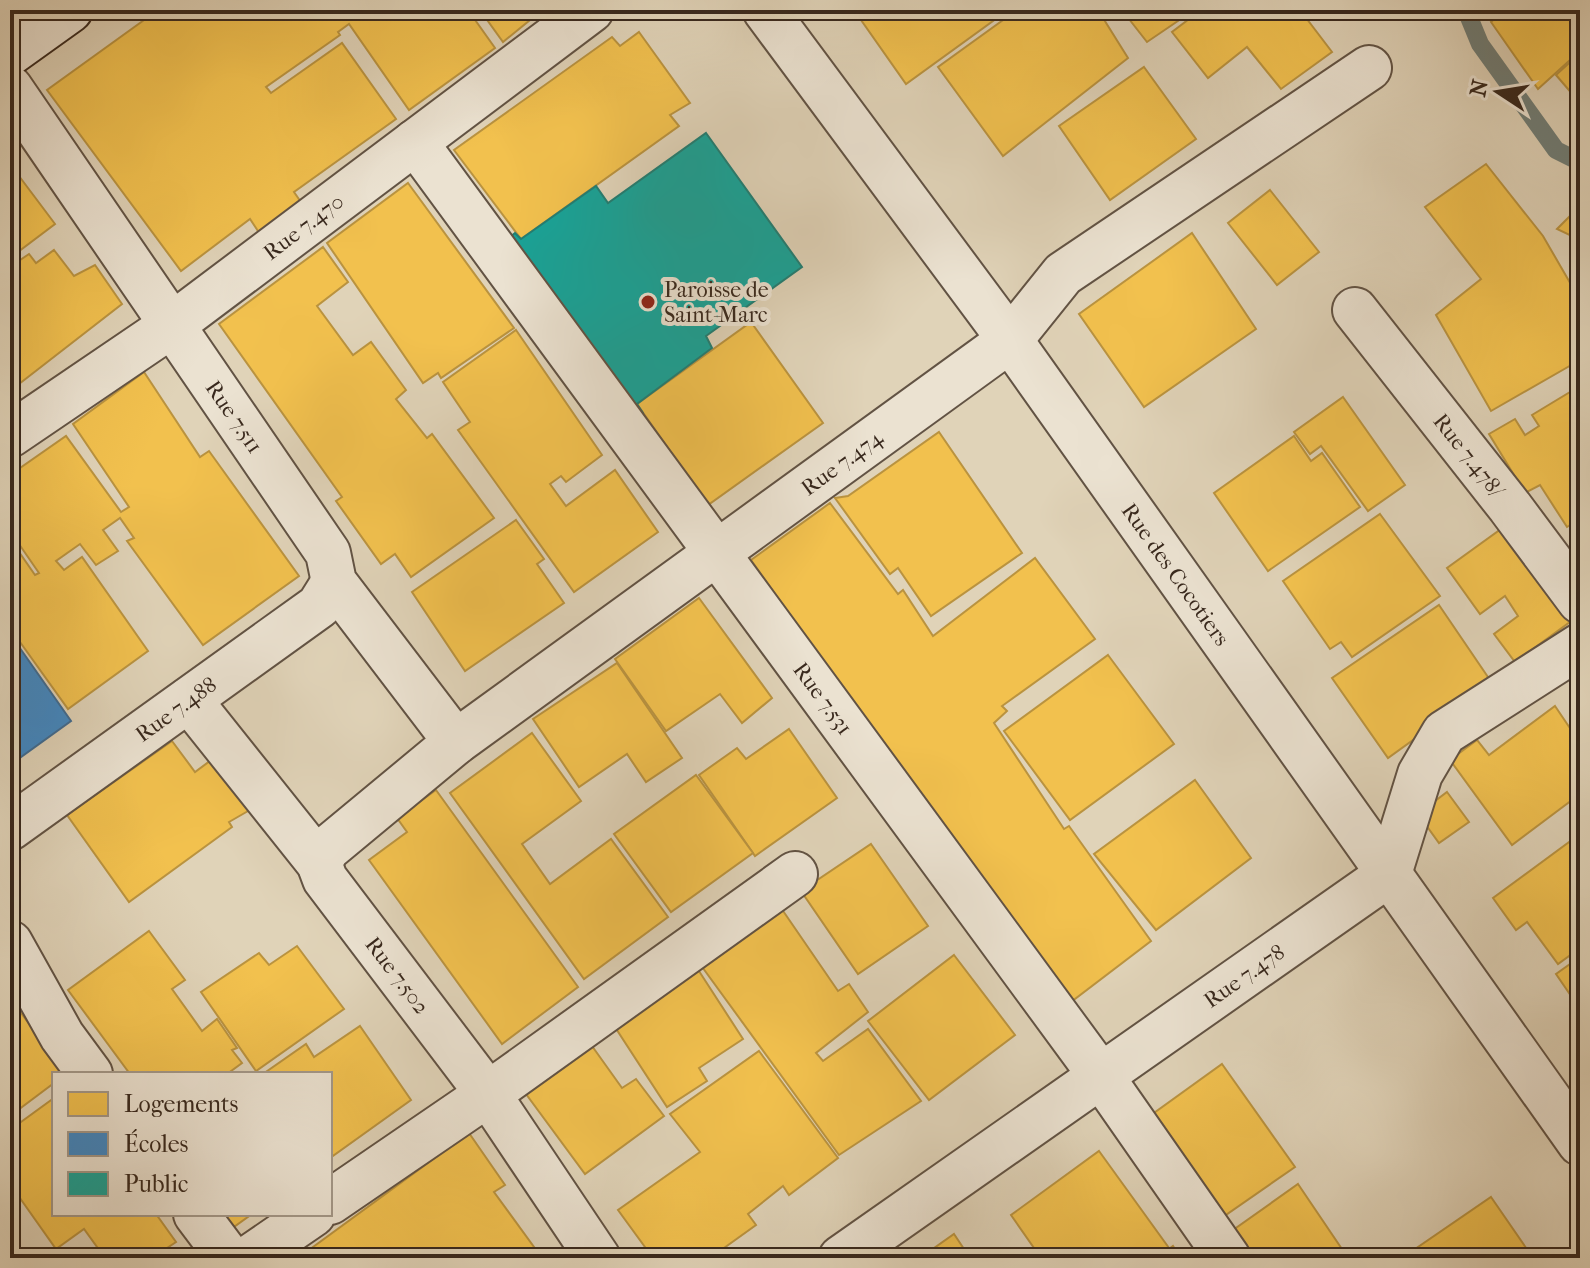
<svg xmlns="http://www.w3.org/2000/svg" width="1590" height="1268" font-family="'IM FELL French Canon',serif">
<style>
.homes{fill:#f2c14e;stroke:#ba933f;stroke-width:2}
.schools{fill:#3f88c5;stroke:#3d6b93;stroke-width:2}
.public{fill:#17a398;stroke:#217e73;stroke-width:2}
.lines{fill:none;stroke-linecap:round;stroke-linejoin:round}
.stream{stroke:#707e78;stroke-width:18}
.minor-casing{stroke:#625344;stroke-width:48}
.tertiary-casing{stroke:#625344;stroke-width:48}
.secondary-casing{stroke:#38281d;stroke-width:48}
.minor{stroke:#ebe2d1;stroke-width:44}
.tertiary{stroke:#ebe2d1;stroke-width:44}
.secondary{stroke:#ebe2d1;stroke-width:44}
.poi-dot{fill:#8f2418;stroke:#ebe2d1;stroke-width:3}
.labels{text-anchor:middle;stroke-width:8;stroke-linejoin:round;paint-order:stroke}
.street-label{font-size:22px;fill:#38281d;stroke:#ebe2d1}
.poi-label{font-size:22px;fill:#38281d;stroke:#ebe2d1;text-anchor:start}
</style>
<rect width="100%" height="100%" fill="#e0d3b8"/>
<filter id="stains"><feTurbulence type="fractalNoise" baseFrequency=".0025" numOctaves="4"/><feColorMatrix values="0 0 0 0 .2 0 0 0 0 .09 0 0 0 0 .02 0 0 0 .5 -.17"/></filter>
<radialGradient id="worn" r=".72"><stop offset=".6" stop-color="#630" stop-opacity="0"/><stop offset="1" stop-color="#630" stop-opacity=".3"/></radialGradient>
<!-- homes -->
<g class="homes">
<polygon points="158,10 468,10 495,48 409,110 349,24 338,32 340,35 266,87 271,93 342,43 396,119 294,192 303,205 260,234 250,219 181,271 47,90"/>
<polygon points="480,10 523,10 530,20 503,42"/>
<polygon points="854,10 1002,10 1004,13 906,84"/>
<polygon points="1017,10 1098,10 1128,58 1003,156 938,67"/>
<polygon points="1122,10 1194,10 1147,42"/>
<polygon points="1201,10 1279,10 1282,15 1288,10 1300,10 1332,52 1281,89 1247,47 1208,78 1172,32"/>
<polygon points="1504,10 1564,10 1580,36 1580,51 1538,89 1491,22"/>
<polygon points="639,32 690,103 670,115 679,126 521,239 454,150 612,37 620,46"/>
<polygon points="1580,53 1580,103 1556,75"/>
<polygon points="1144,67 1196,139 1110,200 1059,126"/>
<polygon points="10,164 55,224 10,258"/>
<polygon points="1486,164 1543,236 1580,300 1580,360 1491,411 1436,315 1481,279 1425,207"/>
<polygon points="408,183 514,328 441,378 438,373 423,383 327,243"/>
<polygon points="1270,190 1319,252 1277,285 1228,223"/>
<polygon points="1580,206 1580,240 1557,229"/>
<polygon points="1192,233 1256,329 1144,407 1079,314"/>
<polygon points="323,247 348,282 317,306 353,355 371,342 406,390 396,399 427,438 432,434 494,518 411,577 395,554 381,564 336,501 342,497 219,324"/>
<polygon points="54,250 74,276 95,265 122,304 10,391 10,267 29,254 36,263"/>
<polygon points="751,322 823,423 708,505 637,404"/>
<polygon points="516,330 602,455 566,482 561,476 550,484 566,506 615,470 658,532 574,592 458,430 470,422 443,382"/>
<polygon points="144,372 200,457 209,451 299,576 203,645 127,541 134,538 120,518 103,530 118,551 96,565 80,544 56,561 64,570 82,557 148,651 68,709 10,628 10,539 35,575 39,573 10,531 10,475 66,436 121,512 129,507 73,424"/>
<polygon points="1580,386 1580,519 1567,527 1540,485 1525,493 1489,434 1515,419 1525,435 1539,426 1532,415"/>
<polygon points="1343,397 1405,485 1368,511 1321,446 1310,454 1294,432"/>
<polygon points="939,432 1022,553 931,616 898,568 890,574 835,498 848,496"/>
<polygon points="1294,436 1311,461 1322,453 1360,507 1268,571 1214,493"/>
<polygon points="830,503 898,594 903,590 933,636 1035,558 1095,639 1002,706 1007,711 994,723 1064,829 1069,826 1151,941 1067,1005 751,560"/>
<polygon points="1380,514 1440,596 1352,657 1341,642 1330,649 1283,581"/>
<polygon points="516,520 544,559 537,564 564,603 465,671 412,592"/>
<polygon points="1508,524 1574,619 1515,662 1494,634 1518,616 1505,596 1480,614 1447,568"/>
<polygon points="699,598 772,698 742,723 720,694 666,731 615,659"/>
<polygon points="1439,605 1492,683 1388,758 1332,678"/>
<polygon points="1108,655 1174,744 1070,820 1004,731"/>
<polygon points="617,663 682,758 646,782 627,754 579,787 533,719"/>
<polygon points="1555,706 1580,743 1580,794 1512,845 1450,760 1477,740 1489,755"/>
<polygon points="789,729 837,798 755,856 699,775 737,748 746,759"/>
<polygon points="532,733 581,801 522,844 550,884 611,839 668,917 584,979 450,793"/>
<polygon points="172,741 195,772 218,755 255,807 229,822 232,827 129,902 67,815"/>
<polygon points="696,775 753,853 671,912 614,834"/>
<polygon points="1195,780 1251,858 1156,930 1094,854"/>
<polygon points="436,790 578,987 502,1044 369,860 407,832 397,818"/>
<polygon points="1447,792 1469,822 1439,843 1418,814"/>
<polygon points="1580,834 1580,948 1558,964 1527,922 1516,930 1493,898"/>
<polygon points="871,844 928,926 858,974 801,891"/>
<polygon points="779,905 838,991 849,984 868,1012 816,1053 823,1061 868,1029 921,1101 839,1155 700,964"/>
<polygon points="149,931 185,980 172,989 202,1031 217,1019 237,1048 232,1050 242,1063 227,1074 130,1074 68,990"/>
<polygon points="297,946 344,1009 256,1071 201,992 259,953 269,965"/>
<polygon points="954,955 1015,1035 929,1100 868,1021"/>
<polygon points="1580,957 1580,1009 1556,974"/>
<polygon points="697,968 743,1039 699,1068 707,1081 667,1107 613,1024"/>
<polygon points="10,998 66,1074 54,1074 54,1083 10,1116"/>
<polygon points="360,1026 411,1100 330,1158 330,1074 263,1074 306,1044 314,1057"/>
<polygon points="592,1046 622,1088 636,1079 664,1116 585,1174 526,1094"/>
<polygon points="759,1051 838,1158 789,1195 783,1186 748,1214 756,1225 710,1258 653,1258 618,1210 700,1152 670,1114"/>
<polygon points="1222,1064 1295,1167 1220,1219 1147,1118"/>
<polygon points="54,1098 54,1214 156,1214 176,1242 152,1258 105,1258 84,1229 56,1249 10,1184 10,1130"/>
<polygon points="469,1133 505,1185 494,1192 542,1258 298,1258"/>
<polygon points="1099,1151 1169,1248 1155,1258 1041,1258 1011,1215"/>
<polygon points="1298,1184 1348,1258 1242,1258 1226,1235"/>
<polygon points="1491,1197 1533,1258 1402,1258"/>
<polygon points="220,1214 252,1214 231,1229"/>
<polygon points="954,1234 970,1258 920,1258"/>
<polygon points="1173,1246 1181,1258 1157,1258"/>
</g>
<!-- schools -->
<polygon class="schools" points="10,634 71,721 10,765"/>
<!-- public -->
<polygon class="public" points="706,133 802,267 706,336 712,348 637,404 643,413 629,423 501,244 515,233 521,239 596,186 608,203"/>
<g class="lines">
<!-- stream -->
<polyline class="stream" points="1466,10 1480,44 1556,150 1580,162"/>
<!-- minor casing -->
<g class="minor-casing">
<g id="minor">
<path id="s1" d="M 10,88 L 328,553 L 334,582 L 456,742"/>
<path id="s2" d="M 415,142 L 1101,1076 L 1228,1258"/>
<path id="s3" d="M 1355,310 L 1510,507 L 1580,601"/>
<path id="s4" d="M 10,435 L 172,325 L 591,10"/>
<path id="s5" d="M 189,700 L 319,863 L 325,879 L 488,1094 L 598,1258"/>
<path id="s6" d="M 10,828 L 319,606 L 334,582"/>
<path id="s7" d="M 319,863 L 327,849 L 456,742 L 1010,340 L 1063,274 L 1369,68"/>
<polyline points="10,943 62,1036 90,1074"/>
<polyline points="330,1202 488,1094 795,874"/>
<polyline points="196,1214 229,1258"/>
<polyline points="249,1258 313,1214"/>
<path id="s8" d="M 841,1258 L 1389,874 L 1420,774 L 1444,733 L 1580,646"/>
</g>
</g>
<!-- tertiary casing -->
<g class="tertiary-casing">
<g id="tertiary">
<path id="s9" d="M 765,10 L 1010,340 L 1580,1143"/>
</g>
</g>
<!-- secondary casing -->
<g class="secondary-casing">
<polyline id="secondary" points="10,53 70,10"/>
</g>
<!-- minor -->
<use href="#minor" class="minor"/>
<!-- tertiary -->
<use href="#tertiary" class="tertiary"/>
<!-- secondary -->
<use href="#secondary" class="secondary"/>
</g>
<!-- markers -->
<circle class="poi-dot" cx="648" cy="302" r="8"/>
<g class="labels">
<!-- street labels -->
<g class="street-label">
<text dy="8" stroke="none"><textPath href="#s4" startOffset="360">Rue 7.470</textPath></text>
<text dy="8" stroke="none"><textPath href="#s1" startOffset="398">Rue 7.511</textPath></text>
<text dy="8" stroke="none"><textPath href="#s3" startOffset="184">Rue 7.478/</textPath></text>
<text dy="8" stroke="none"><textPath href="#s7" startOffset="660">Rue 7.474</textPath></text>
<text dy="8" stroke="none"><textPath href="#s9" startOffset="698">Rue des Cocotiers</textPath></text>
<text dy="8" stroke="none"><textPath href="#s2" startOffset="690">Rue 7.531</textPath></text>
<text dy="8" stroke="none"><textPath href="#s6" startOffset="204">Rue 7.488</textPath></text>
<text dy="8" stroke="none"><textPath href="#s5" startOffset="346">Rue 7.502</textPath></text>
<text dy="8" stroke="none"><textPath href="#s8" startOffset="492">Rue 7.478</textPath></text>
</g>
<!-- poi labels -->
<g class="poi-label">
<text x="664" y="297">Paroisse de<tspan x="664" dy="25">Saint-Marc</tspan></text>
</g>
</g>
<!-- margin -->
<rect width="1590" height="1268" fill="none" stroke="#e0d3b8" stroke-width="40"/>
<rect x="12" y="12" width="1566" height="1244" fill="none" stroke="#38281d" stroke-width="4"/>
<rect x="20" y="20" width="1550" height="1228" fill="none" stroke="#38281d" stroke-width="2"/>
<!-- legend -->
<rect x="52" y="1072" width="280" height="144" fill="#ebe2d1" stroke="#a39889" stroke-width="2"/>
<rect x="68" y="1092" width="40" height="24" fill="#f2c14e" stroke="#a39889" stroke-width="2"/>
<text x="124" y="1112" font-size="24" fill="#38281d">Logements</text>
<rect x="68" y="1132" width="40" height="24" fill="#3f88c5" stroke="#a39889" stroke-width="2"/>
<text x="124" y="1152" font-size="24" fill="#38281d">Écoles</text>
<rect x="68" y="1172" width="40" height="24" fill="#17a398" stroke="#a39889" stroke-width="2"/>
<text x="124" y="1192" font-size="24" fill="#38281d">Public</text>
<!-- north arrow -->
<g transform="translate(1498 92) rotate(282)" stroke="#ebe2d1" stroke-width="6" paint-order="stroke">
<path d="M0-6L14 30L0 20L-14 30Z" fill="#38281d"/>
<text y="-12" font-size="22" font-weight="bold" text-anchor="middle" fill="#38281d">N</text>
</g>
<rect width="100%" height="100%" filter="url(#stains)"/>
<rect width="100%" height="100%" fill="url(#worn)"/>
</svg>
